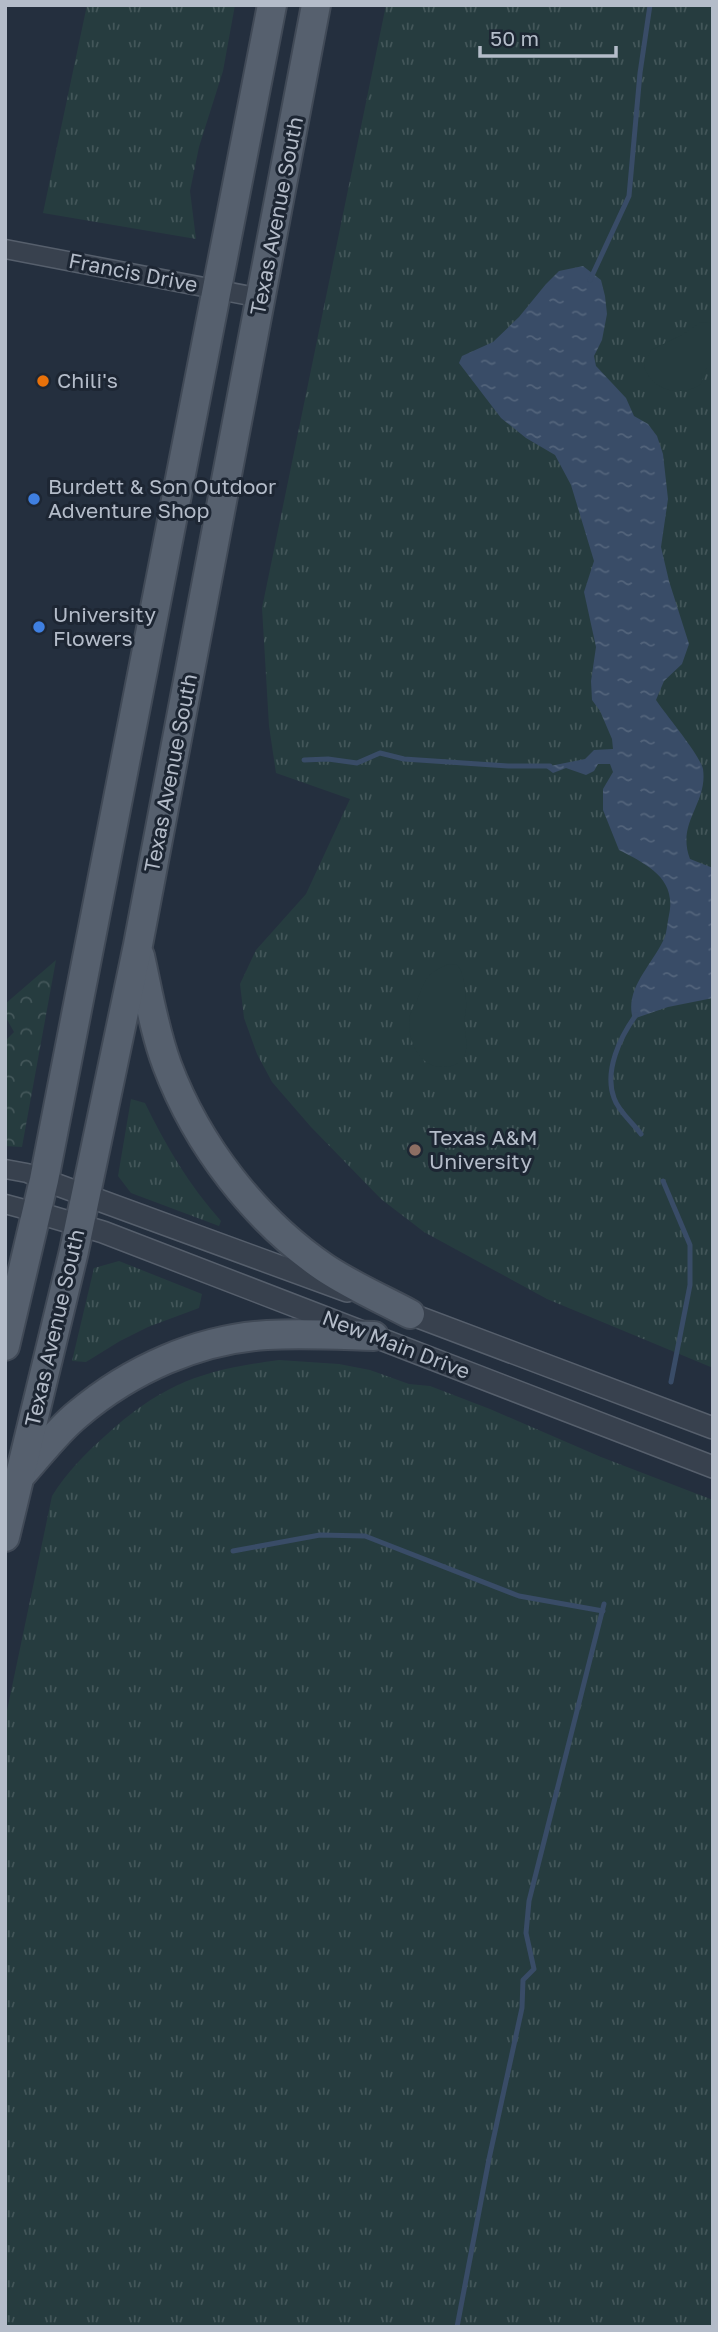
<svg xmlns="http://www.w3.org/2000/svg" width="718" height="2332" font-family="'Golos Text',sans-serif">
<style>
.grass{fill:url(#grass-tufts)}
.park{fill:url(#park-crowns)}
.pitch{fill:#263c3f}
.water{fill:url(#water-ripples)}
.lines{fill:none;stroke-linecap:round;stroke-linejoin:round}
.stream{stroke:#394c67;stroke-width:5}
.minor-casing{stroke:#565f6c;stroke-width:21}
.tertiary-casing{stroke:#565f6c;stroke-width:24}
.primary-casing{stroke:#414a57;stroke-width:32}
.minor{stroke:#38414e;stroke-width:18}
.tertiary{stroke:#38414e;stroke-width:21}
.primary{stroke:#56606e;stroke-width:28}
.food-dot{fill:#e8710a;stroke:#1d2633;stroke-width:2.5}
.shop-dot{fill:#3f7fe0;stroke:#1d2633;stroke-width:2.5}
.education-dot{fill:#8d6e63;stroke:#1d2633;stroke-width:2.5}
.labels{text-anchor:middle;stroke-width:6;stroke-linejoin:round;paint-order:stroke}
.street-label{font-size:21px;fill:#b4bcc9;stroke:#1d2633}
.poi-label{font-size:21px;fill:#b4bcc9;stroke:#1d2633;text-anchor:start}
</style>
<defs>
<pattern id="grass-tufts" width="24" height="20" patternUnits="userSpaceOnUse" patternTransform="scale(1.75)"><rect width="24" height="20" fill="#263c3f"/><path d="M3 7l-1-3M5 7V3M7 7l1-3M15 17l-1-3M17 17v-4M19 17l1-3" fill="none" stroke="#435659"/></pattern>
<pattern id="park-crowns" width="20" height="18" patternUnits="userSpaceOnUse" patternTransform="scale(1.75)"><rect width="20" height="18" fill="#263c3f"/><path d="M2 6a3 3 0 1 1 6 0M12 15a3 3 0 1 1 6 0" fill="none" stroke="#435659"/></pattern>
<pattern id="water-ripples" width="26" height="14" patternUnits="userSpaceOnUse" patternTransform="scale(1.75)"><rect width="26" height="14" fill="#394c67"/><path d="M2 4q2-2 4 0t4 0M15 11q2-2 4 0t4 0" fill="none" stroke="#53647b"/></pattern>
</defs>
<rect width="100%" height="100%" fill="#242f3e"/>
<!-- grass -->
<g class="grass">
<polygon points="87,5 235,5 223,71 199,147 190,191 196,239 43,213"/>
<polygon points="386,5 713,5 713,1368 547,1299 424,1232 381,1199 311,1127 272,1082 257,1054 244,1018 240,984 256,950 306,894 350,799 276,773 269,726 262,608"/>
<path d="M 131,1099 L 145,1103 C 166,1146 189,1185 221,1221 L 219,1226 L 131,1193 L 118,1176 Z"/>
<polygon points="119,1261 202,1294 199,1308 148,1327 120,1341 86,1362 72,1361 94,1268"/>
<path d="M 279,1360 L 339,1364 L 370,1370 L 409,1384 L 430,1386 L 490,1409 L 601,1457 L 713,1500 L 713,2327 L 5,2327 L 5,1720 L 52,1496 C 67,1472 85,1454 105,1436 C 163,1383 203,1370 279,1360 Z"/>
</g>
<!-- park -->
<polygon class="park" points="56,960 22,1147 5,1146 5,1041 14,1032 5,1016 5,1004"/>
<!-- pitch -->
<g class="pitch">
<path d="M 707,322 L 713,324 L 713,363 L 706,369 L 701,384 C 682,398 650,391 644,365 L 651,350 L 682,335 L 699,323 Z"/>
<path d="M 449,964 L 457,965 C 465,972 468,1005 465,1016 C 462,1029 471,1046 463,1058 C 458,1064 451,1067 444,1067 C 420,1068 409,1043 409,1022 C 409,1012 415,1007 418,998 C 426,978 427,973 449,964 Z"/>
</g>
<!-- water -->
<path class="water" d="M 583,266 L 601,280 L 605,296 L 607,314 L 602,340 L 594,356 L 596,366 L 626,398 L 634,416 L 648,424 L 657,436 L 663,454 L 668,499 L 661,547 L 669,581 L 689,644 L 682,664 L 664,681 L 656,700 C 666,715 700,755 703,769 C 708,804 676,822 690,859 L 713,868 L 713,998 L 668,1007 L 633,1019 C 624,990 651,966 663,941 C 667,934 667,924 669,915 C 677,878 646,864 619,850 L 603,810 L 603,789 L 613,772 L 610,764 L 598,764 L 594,771 L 586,775 L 566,768 L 553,773 L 545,767 L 585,759 L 594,750 L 613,749 L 612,739 L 600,711 L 592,700 L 591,681 L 596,647 L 584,592 L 594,561 L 571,485 L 555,455 L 526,438 L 501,418 L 459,363 L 462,356 L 493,342 L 519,317 L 546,284 L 559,271 Z"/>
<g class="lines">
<!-- stream -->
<g class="stream">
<polyline points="590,280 629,196 640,73 650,5"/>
<polyline points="304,760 328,759 357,763 380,753 404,759 508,766 550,766"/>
<path d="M 636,1015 C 620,1037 604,1071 614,1098 C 618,1111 633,1123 641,1134"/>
<polyline points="663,1181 690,1245 690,1285 671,1382"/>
<polyline points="233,1551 320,1535 365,1536 519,1596 603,1611"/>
<polyline points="457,2327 489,2159 522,2008 523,1980 534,1969 526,1933 529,1901 604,1604"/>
</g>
<!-- minor casing -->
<g class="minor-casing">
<g id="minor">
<polyline points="5,249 261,298"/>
<polyline points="5,1169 27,1173 44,1180"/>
<polyline points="5,1204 35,1212"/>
</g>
</g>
<!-- tertiary casing -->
<g class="tertiary-casing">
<g id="tertiary">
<polyline points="44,1180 347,1291"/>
<polyline points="35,1212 103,1232 713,1467"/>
<polyline points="397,1309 713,1428"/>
</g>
</g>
<!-- primary casing -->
<g class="primary-casing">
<g id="primary">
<path d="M 140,956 C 148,992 154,1030 167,1065 C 197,1145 255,1220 325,1268 C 352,1286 382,1299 410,1314"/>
<polyline points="5,1346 44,1180 272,5"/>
<path d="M 23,1473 C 41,1453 57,1431 78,1414 C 130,1370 198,1339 267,1335 C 303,1333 338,1335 374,1336"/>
<polyline points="5,1537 74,1251 138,945 316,5"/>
</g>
</g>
<!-- minor -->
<use href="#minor" class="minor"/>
<!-- tertiary -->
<use href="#tertiary" class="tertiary"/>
<!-- primary -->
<use href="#primary" class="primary"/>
</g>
<!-- markers -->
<circle class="food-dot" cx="43" cy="381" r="7"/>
<g class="shop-dot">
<circle cx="34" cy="499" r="7"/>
<circle cx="39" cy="627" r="7"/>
</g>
<circle class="education-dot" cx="415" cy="1150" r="7"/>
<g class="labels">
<!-- street labels -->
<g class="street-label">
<text transform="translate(277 216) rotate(-79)" y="7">Texas Avenue South</text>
<text transform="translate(133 273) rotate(11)" y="7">Francis Drive</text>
<text transform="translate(171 773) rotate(-79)" y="7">Texas Avenue South</text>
<text transform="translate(55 1328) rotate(-77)" y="7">Texas Avenue South</text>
<text transform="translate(396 1345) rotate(21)" y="7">New Main Drive</text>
</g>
<!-- poi labels -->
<g class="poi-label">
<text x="57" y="388">Chili's</text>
<text x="48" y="494">Burdett &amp; Son Outdoor<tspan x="48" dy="24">Adventure Shop</tspan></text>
<text x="53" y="622">University<tspan x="53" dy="24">Flowers</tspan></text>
<text x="429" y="1145">Texas A&amp;M<tspan x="429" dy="24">University</tspan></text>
</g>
</g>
<!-- border -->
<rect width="718" height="2332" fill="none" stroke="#b4bcc9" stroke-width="14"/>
<!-- scale -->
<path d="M480 46v10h136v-10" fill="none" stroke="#b4bcc9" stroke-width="3.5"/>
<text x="490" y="46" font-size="21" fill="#b4bcc9" stroke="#1d2633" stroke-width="5" paint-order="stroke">50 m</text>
</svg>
